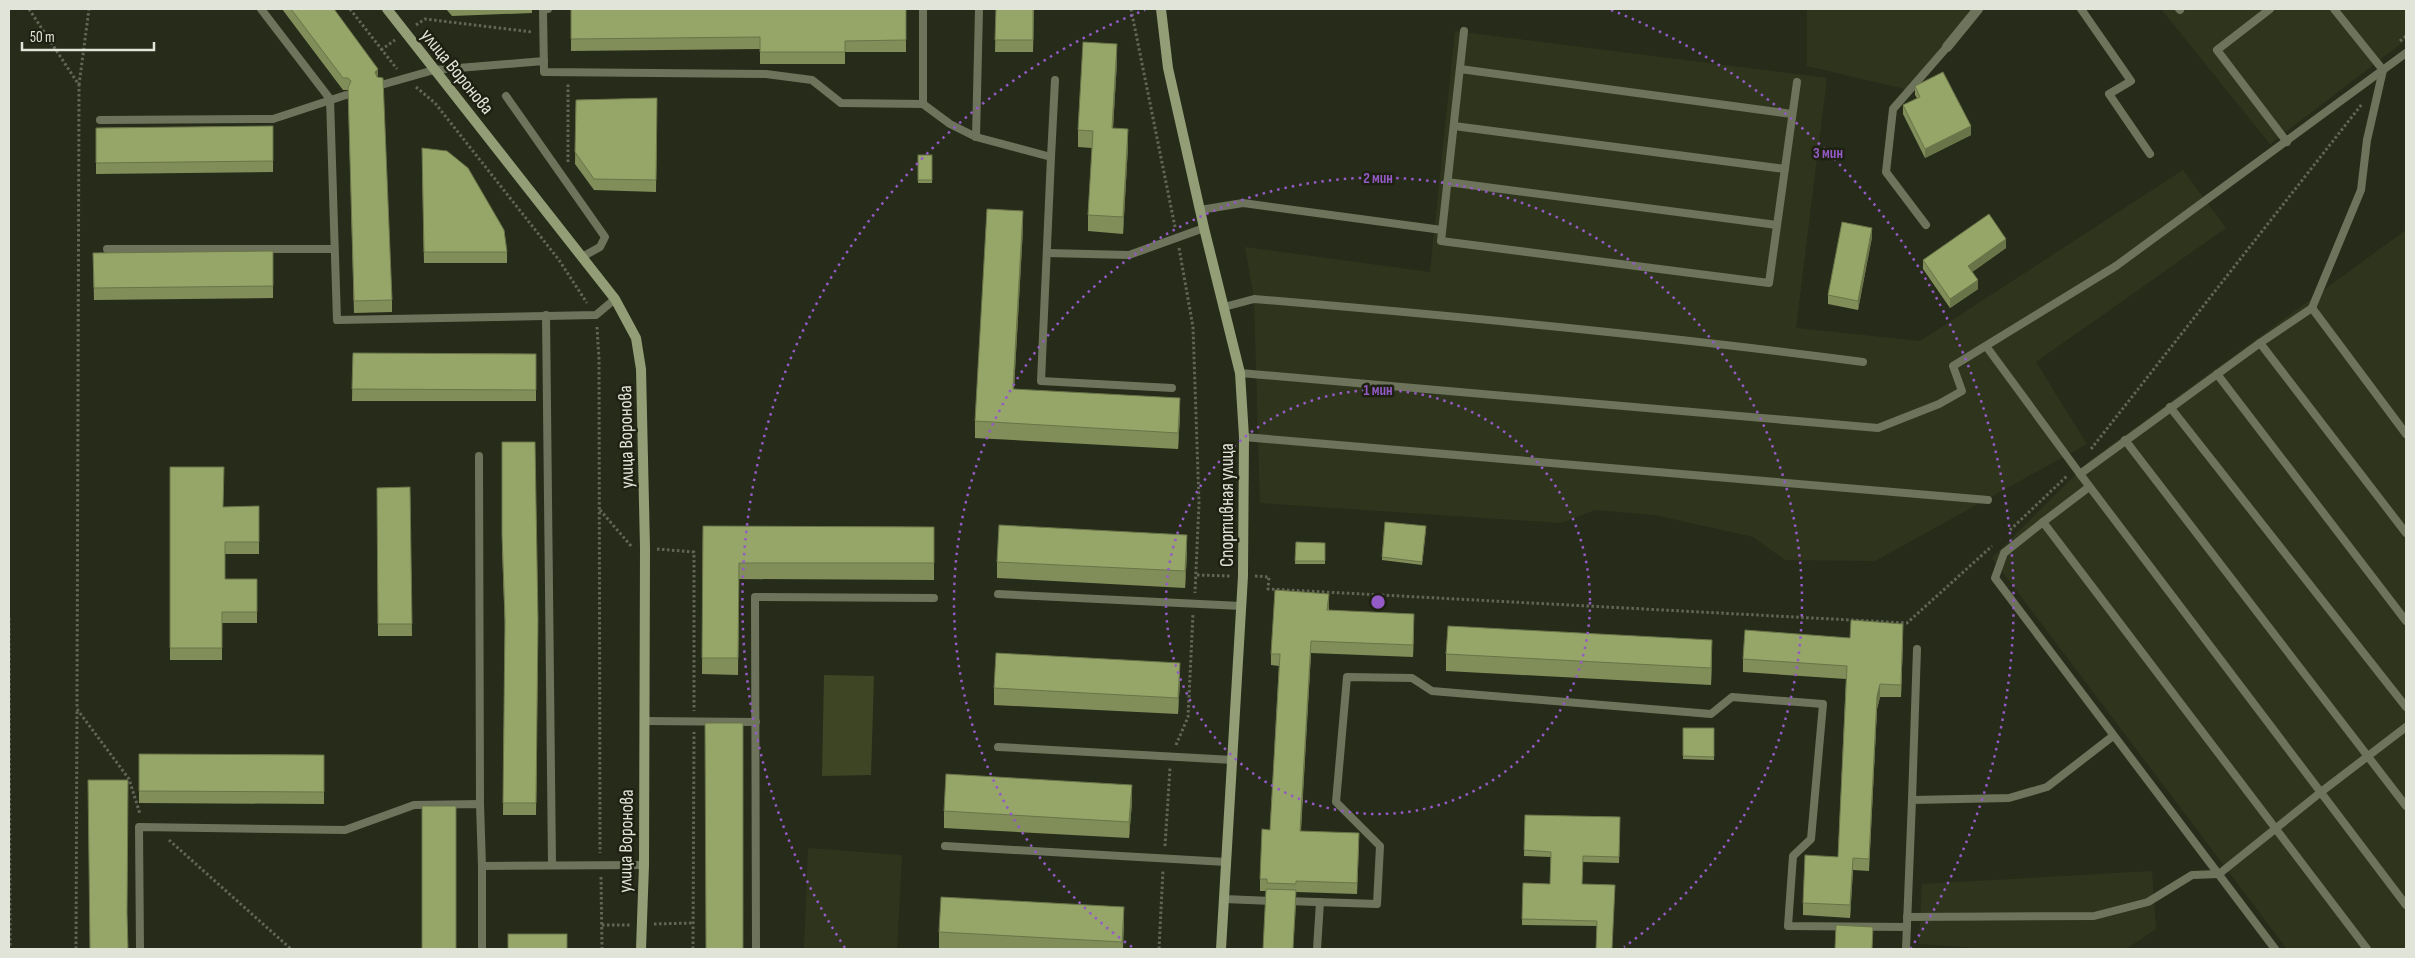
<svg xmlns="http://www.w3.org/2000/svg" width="2415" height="958" font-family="'Sofia Sans Condensed',sans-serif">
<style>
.built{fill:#2f351d}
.green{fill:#3e4525}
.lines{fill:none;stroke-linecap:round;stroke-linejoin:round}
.path{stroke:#626657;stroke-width:3;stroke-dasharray:2.5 2.5;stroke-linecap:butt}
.lane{stroke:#6d745b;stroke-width:8}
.street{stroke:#6d745b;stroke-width:10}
.secondary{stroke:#949e76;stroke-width:10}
.wall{fill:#818e59}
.shaded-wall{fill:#697449}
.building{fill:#96a568;stroke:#697449}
.ring{fill:none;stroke:#945ac6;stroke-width:2.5;stroke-dasharray:2.5 5}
.labels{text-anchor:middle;stroke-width:5;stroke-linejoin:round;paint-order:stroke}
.street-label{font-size:19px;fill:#e1e4d9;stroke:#1e2111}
.centre{fill:#945ac6;stroke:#1e2111;stroke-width:2.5}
.ring-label{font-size:15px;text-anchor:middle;font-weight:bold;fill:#945ac6;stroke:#1e2111;stroke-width:5;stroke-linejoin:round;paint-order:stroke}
</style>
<rect width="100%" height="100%" fill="#272b1a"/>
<!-- built -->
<g class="built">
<polygon points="1807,9 1972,9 1934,57 1905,89 1807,66"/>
<polygon points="2161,9 2406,9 2406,40 2270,144"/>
<polygon points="1455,31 1827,78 1796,328 1920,341 2183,170 2226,228 2036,362 2087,444 1875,561 1785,560 1753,537 1655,515 1595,510 1561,523 1260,503 1254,299 1245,247 1430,272"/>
<polygon points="2406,230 2406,949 2287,949 1992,558 2089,461"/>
<polygon points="808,848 902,855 897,949 804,949"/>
<polygon points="2152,871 2156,929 2126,949 1992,949 1919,944 1922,884"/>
</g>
<!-- green -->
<polygon class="green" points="824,675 874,676 871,775 822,776"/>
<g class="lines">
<!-- path -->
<g class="path">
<polyline points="29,9 79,85 77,709 129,779 140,814"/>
<polyline points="350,9 397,69"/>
<polyline points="1131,9 1175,227"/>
<polyline points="416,25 425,19 532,32"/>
<polyline points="2400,41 2406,36"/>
<polyline points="381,50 395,40"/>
<polyline points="79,85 89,9"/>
<polyline points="416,87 435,103 559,260 587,303"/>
<polyline points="568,162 568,83"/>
<polyline points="1179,248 1193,327 1199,503 1195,593"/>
<polyline points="597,327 599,359 600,853"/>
<polyline points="2091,449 2362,104"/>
<polyline points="600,510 632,547"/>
<polyline points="2010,530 2067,476"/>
<polyline points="657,549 694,552 694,711"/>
<polyline points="1197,575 1231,576"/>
<polyline points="1255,576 1269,577 1268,589 1907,623 1992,546"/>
<polyline points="9,618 10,949"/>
<polyline points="1176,745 1188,717 1193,614"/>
<polyline points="169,840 291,949"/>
<polyline points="1165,846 1170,768"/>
<polyline points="601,877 602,949"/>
<polyline points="654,924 693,923"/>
<polyline points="602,925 630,925"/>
<polyline points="76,949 77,709"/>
<polyline points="693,949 694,732"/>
<polyline points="1159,949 1163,870"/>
</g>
<!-- lane -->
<g class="lane">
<polyline points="261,9 330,99 337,320 596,315 615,299"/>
<polyline points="548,9 543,9 544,72 766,74 812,80 841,103 923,104"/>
<polyline points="923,9 923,104 950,124 976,137 1051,157 1041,381 1172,388"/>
<polyline points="2081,9 2131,81 2109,94 2150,154"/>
<polyline points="2179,9 2180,10"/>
<polyline points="2270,9 2217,50 2287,142"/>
<polyline points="2334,9 2383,70 2367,140 2361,190 2312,308 2260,343 2080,474 2406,905"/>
<polyline points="1464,31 1441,241 1769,283 1797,82"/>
<polyline points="1460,69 1792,114"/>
<polyline points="381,85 434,70 544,61"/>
<polyline points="506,96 605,237 600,247 582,257"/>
<polyline points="100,120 273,119 346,95"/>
<polyline points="1454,126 1785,169"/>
<polyline points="976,137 979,9"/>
<polyline points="1051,157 1055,80"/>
<polyline points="1447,182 1777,225"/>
<polyline points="1200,210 1243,203 1442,230"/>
<polyline points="1926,225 1886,172 1893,109 1947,47"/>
<polyline points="107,249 334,249"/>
<polyline points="1047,253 1129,255 1204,228"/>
<path d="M 1224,307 L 1254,299 C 1457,316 1660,335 1863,362"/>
<polyline points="2312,308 2406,434"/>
<polyline points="546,315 552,864"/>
<polyline points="2260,343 2406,533"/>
<polyline points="1986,346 2080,474"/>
<polyline points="1240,373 1878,428 1939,404 1962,391 1953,366 2116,266 2406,53"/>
<polyline points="2217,374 2406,621"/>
<polyline points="2170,407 2406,707"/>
<polyline points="1244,437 1988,500"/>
<polyline points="2125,440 2406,806"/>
<polyline points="479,456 480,804"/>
<polyline points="2089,487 2043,522 2367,949"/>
<polyline points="2043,522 2004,553 1995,578 2275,949"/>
<polyline points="998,594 1241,606"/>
<polyline points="645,721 756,722"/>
<polyline points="998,747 1233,760"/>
<polyline points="1912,800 1917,649"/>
<polyline points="945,846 1226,862"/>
<polyline points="482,866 482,949"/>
<polyline points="1224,899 1274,901"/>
<polyline points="1286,901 1377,904 1380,846 1336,802 1347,677 1412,678 1432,691 1711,714 1732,697 1823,704 1811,839 1793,856 1788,926 1907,927"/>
<polyline points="1907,917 2094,916 2148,902 2192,875 2219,874 2321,792 2406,727"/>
<polyline points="140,949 139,827 345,830 414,805 480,804 482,866 644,865"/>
<polyline points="756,949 755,597 934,598"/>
<polyline points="1317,949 1320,902"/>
<polyline points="1906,949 1912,800 2009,798 2047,787 2113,736"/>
</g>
<!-- street -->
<polyline class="street" points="1947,47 1978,9"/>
<!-- secondary -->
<g class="secondary">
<polyline points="387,9 615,299 636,338 641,369 645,548 644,865 641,949"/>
<polyline points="1161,9 1168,68 1204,228 1240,373 1244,437 1243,576 1221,949"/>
</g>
</g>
<!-- wall -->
<g class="wall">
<polygon points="282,9 334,9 378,77 392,300 392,312 354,313 348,90 343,90"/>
<polygon points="446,9 532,9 532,13 452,16"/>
<polygon points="571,9 906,9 906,52 845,52 845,64 760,64 760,49 571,51"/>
<polygon points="996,9 1034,9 1033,52 995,52"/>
<polygon points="1117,61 1113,128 1128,146 1123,234 1088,231 1088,215 1092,148 1078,147 1078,130"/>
<polygon points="1915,86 1971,135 1925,158 1903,114 1903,105 1917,98 1915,95"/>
<polygon points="657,98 656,192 594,190 575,164 576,100"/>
<polygon points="273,126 273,172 96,174 96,128"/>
<rect x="918" y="155" width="14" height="28"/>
<polygon points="422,160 507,252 507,263 424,263"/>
<polygon points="1023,228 1014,389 1180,415 1178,449 975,438 975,421"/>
<polygon points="1872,237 1858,310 1828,304 1828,295"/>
<polygon points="2006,248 1972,272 1978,289 1950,308 1923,269 1923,260"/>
<polygon points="273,251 273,298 94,300 93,253"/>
<polygon points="353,353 536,354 536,401 352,401"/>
<polygon points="502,442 538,632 536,815 503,815 505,629 502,546"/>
<polygon points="170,467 223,507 259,506 259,554 225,554 225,579 257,579 257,623 222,623 222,660 170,660"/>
<polygon points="410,487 412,636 378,636 377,488"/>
<polygon points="703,526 934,527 934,580 739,579 738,675 702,674"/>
<polygon points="1426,529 1422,565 1382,560 1382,557"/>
<polygon points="1296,542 1325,543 1325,564 1295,564"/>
<polygon points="1187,552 1185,588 997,578 997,562"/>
<polygon points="1329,605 1329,610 1414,625 1413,657 1311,653 1301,831 1359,844 1357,894 1296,892 1296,907 1266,891 1260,891 1260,879 1270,830 1279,666 1271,665 1271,654"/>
<polygon points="1903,637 1901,697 1880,697 1877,709 1869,871 1853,870 1850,918 1803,915 1803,903 1838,857 1846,679 1743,672 1743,659 1850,638"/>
<polygon points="1446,654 1712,657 1711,685 1446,671"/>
<polygon points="1180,680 1178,714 994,705 994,688"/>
<polygon points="1683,728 1714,728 1714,760 1683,759"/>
<polygon points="139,754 324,755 324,804 139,803"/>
<polygon points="1132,802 1129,838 944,828 944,811"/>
<polygon points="1525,815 1620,817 1619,863 1583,862 1582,884 1615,885 1597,926 1522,925 1523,883 1550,884 1551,857 1524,856"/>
<polygon points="1124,923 1123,949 939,949 939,932"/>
</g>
<!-- shaded-wall -->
<g class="shaded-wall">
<polygon points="1117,44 1117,61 1112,145 1112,128"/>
<polygon points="378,69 378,80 375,72"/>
<polygon points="1971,126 1971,135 1925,158 1925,149"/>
<polygon points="1128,129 1128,146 1123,234 1123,217"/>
<polygon points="1023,211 1023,228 1013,406 1013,389"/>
<polygon points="1872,228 1872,237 1858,310 1858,301"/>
<polygon points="2006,239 2006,248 1968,275 1968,266"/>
<polygon points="1978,280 1978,289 1950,308 1950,299"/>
<polygon points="1180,398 1180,415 1178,449 1178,433"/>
<polygon points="1187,535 1187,552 1185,588 1185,571"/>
<polygon points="1329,594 1329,605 1327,621 1327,610"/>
<polygon points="1414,614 1414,625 1413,657 1413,645"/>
<polygon points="1903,624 1903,637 1901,697 1901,685"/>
<polygon points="1712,640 1712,657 1711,685 1711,668"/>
<polygon points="1311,641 1311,653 1300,842 1300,831"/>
<polygon points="1180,663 1180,680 1178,714 1178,698"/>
<polygon points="1880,684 1880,697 1877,709 1869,871 1877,696"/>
<polygon points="1132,785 1132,802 1129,838 1129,822"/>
<polygon points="1853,858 1853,870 1850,918 1850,905"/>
<polygon points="1296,890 1296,907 1293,949"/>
<polygon points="1124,907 1124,923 1122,949 1122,942"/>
</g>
<!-- building -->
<g class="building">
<polygon points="291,9 334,9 378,69 375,72 377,77 383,78 392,300 354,301 348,88 351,81 348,78 343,78"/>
<polygon points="571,9 906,9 906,40 845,41 845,52 760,52 760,37 571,39"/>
<polygon points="996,9 1033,9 1033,40 995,40"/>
<polygon points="1083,42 1117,44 1112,128 1128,129 1123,217 1088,215 1093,131 1078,130"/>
<polygon points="1943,72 1971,126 1925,149 1903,105 1920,97 1915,86"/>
<polygon points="657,98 656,180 594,179 575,152 576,100"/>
<polygon points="273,126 273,161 96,163 96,128"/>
<polygon points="422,148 447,151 468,168 504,230 507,252 424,252"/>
<rect x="918" y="155" width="14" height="25"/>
<polygon points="987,209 1023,211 1013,389 1180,398 1178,433 975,421"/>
<polygon points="1989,214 2006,239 1968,266 1978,280 1950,299 1923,260"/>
<polygon points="1842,222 1872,228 1858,301 1828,295"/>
<polygon points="273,251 273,286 94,288 93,253"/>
<polygon points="353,353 536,354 536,390 352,389"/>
<polygon points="502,442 535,442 538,620 536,803 503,803 505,620 502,534"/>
<polygon points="170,467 224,467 223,507 259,506 259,542 225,542 225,579 257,579 257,612 222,612 222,648 170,648"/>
<polygon points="410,487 412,624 378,624 377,488"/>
<polygon points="1385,522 1426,526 1422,562 1382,557"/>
<polygon points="999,525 1187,535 1185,571 997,562"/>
<polygon points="703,526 934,527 934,563 739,563 738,658 702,658"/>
<polygon points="1296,542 1325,543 1325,561 1295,561"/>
<polygon points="1275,590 1329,594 1327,610 1414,614 1413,645 1311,641 1300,831 1359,833 1357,883 1296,881 1296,884 1267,883 1267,879 1260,879 1262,829 1270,830 1280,654 1271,654"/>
<polygon points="1851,620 1903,624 1901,685 1880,684 1877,696 1869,859 1853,858 1850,905 1803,903 1805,855 1838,857 1847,666 1743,659 1745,630 1850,638"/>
<polygon points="1448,626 1712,640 1711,668 1446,654"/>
<polygon points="996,653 1180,663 1178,698 994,688"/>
<polygon points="705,723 743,723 743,949 706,949"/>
<polygon points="1683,728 1714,728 1714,757 1683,756"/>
<polygon points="139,754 324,755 324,792 139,791"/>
<polygon points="946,774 1132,785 1129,822 944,811"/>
<polygon points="88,780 128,780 127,913 128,949 90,949"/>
<rect x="422" y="806" width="34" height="143"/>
<polygon points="1525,815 1620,817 1619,857 1583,856 1582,884 1615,885 1612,949 1596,949 1597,921 1522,919 1523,883 1550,884 1551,852 1524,850"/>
<polygon points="1266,889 1296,890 1293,949 1263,949"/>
<polygon points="941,897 1124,907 1122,942 939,932"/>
<polygon points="1836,925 1873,927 1872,949 1835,949"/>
<rect x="508" y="934" width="59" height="15"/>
</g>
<!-- distance rings -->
<g class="ring">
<circle cx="1378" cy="602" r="212"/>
<path d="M1132 947A424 424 0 1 1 1624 947"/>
<path d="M845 948A636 636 0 0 1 1145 10M1611 10A636 636 0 0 1 1911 948"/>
</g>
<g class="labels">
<!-- street labels -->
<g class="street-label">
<text transform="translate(458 71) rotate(51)" y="7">улица Воронова</text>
<text transform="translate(625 437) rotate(-91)" y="7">улица Воронова</text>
<text transform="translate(1226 505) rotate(-90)" y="7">Спортивная улица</text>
<text transform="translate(625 841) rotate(-89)" y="7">улица Воронова</text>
</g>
</g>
<circle cx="1378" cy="602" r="8" class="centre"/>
<g class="ring-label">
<text x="1828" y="158">3 мин</text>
<text x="1378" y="183">2 мин</text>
<text x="1378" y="395">1 мин</text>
</g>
<!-- border -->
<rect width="2415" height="958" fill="none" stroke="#e1e4d9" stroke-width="20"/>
<!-- scale -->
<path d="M22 42v8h132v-8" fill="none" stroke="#e1e4d9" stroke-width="2.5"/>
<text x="30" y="42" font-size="15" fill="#e1e4d9" stroke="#1e2111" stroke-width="4" paint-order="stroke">50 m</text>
</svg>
